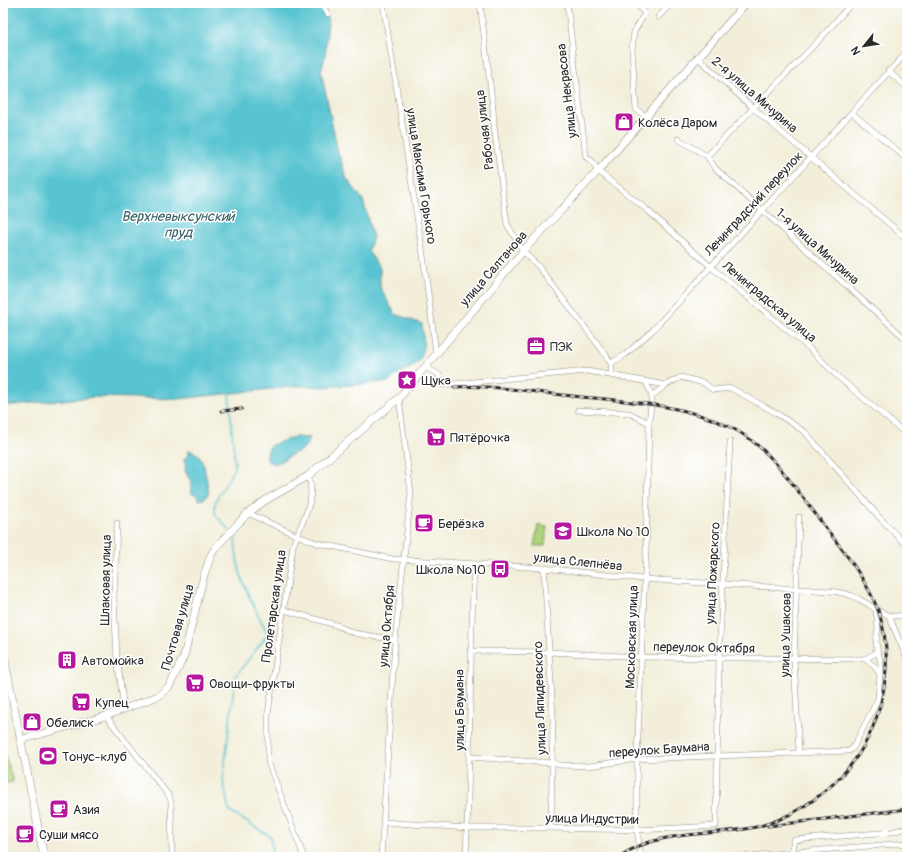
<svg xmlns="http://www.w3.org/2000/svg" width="910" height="860" font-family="Pangolin,sans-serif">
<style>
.green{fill:#aed47e;stroke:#6c8054}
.water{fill:#58c4d1;stroke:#42787e}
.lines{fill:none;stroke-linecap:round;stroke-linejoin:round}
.stream{stroke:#58c4d1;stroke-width:1.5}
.street-casing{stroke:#8e8c82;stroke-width:6}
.secondary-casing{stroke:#8e8c82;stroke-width:8}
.street{stroke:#fff;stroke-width:5}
.secondary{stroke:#fff;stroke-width:7}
.rail-casing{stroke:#2b2b2b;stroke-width:3}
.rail{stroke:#fff;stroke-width:1.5;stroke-dasharray:4.5;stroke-linecap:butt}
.labels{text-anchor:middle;stroke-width:3;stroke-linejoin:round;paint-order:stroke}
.street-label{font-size:13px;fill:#2b2b2b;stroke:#fff}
.poi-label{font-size:13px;fill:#2b2b2b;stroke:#fff;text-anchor:start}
.water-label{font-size:14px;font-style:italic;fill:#3b6165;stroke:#fff}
</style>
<rect width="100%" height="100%" fill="#fff"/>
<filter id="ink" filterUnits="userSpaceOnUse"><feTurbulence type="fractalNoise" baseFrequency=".025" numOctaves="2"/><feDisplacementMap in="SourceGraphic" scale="8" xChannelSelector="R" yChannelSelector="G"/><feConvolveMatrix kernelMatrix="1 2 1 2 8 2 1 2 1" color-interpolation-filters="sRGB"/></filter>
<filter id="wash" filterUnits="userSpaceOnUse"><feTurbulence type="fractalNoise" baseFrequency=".012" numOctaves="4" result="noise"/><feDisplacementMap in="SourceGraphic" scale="16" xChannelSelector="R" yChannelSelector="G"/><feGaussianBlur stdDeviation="0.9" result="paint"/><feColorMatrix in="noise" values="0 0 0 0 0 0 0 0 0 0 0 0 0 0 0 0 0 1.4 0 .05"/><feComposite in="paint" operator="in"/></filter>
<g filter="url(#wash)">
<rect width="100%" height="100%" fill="#f2eed9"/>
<!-- green -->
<g class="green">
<polygon points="538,525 547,527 545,546 534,546"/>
<polygon points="3,748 13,782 6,783 3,768"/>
</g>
<!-- water -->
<g class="water">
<path d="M 3,3 L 314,3 L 324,9 L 328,21 L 325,57 L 321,71 L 338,152 L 347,179 L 363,200 L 373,238 L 368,251 L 380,268 L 380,287 L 395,314 L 422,324 C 424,341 427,357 412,367 C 408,370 404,370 400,372 C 396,375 393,379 388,382 L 326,387 L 299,386 L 178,399 L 95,397 L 3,406 Z"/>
<path d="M 294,437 L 310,438 C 305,451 300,450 290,456 C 282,460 277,467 267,461 L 267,453 L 271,445 Z"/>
<polygon points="189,450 199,455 204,466 209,493 204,499 199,500 196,495 192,494 191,482 185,471 186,467 184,459 188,456"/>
</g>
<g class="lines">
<!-- stream -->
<g class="stream">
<polyline points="229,530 215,514 215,502 235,467 229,394"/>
<path d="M 233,534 L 235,536 C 236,578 250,598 268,634 L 235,677 L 223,780 L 229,811 L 271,837 L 272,857"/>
</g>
</g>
</g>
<g filter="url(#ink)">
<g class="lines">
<!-- street casing -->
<g class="street-casing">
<g id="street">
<polyline points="321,3 328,14"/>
<polyline points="383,3 423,255 436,353"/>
<polyline points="480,3 493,108 494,126 507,224 523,251 538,266 603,351 611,363 612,375"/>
<polyline points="567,3 586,157 592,161 598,171 646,209 710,266 809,348 837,376 907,435"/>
<polyline points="635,3 645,13 634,32 632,50 636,109 645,116"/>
<polyline points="658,17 672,3"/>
<polyline points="698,58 753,108 907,239"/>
<polyline points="888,71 907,87"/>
<polyline points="852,113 907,159"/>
<polyline points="678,139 707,156 715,168 907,340"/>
<polyline points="707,156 820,39 852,3"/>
<polyline points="611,363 625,355 653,330 907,52"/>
<polyline points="426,367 439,375 442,385 587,371 666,385 681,377 704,383 713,390 731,388 776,413 805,432 879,517 907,546"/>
<polyline points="652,396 666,385"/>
<polyline points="578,410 629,413 649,423"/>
<path d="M 248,513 L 296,535 L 317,543 L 393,559 L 544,568 L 643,579 L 829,591 C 840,592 850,594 859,599 C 877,608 885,621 907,614"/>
<polyline points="799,517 794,659 799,753"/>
<polyline points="117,523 114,598 117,658 124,709"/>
<polyline points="544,568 553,716 551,828"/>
<polyline points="284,610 336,625 354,633 395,640"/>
<polyline points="889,616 907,659"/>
<polyline points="470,651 549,652 641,657 865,659 874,666 880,674"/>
<polyline points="865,659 874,654 877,650"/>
<polyline points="106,716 169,796 171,801 172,857"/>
<polyline points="470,757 553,763 559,765 589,766 637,759 849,751 853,748 878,699 881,663 877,650 876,641 878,628 876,609"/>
<polyline points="383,822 467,828 551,828 637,830 716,826 719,658 730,442"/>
<polyline points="791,853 794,840 891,832 907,828"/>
<path d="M 304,857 L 268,762 L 268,714 L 293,546 C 300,524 318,499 308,476"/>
<polyline points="381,857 395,640 411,493 399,398"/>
<path d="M 466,857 C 470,759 470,662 474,564"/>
<polyline points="641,857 637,830 637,759 646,550 649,423 652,396 646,382"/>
<polyline points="737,857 907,843"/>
</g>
</g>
<!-- secondary casing -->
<g class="secondary-casing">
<g id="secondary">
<polyline points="3,651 44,857"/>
<polyline points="20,740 106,716 158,696 169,687 184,656 204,575 211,555 216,547 248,513 266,500 308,476 399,398 523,251 598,171 746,3"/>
</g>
</g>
<!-- street -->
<use href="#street" class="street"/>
<!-- secondary -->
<use href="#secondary" class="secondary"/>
<!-- rail casing -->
<g class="rail-casing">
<g id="rail">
<path d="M 454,387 C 490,385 526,391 562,395 C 617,401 678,402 728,426 C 765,443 787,477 811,508 C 834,540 864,573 878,610 C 897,664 882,732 843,774 C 820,799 785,822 751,828 C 707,836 657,830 619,857"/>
<polyline points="221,411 242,409"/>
<polyline points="768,826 907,809"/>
</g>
</g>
<!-- rail -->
<use href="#rail" class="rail"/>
</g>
</g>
<!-- icons -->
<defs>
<g id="shop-square" transform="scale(1)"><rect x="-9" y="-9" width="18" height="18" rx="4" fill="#b5179e" stroke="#fff"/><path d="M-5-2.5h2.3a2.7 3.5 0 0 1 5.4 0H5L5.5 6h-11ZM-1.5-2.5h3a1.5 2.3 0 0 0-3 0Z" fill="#fff"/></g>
<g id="office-square" transform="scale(1)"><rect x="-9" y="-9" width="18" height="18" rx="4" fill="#b5179e" stroke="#fff"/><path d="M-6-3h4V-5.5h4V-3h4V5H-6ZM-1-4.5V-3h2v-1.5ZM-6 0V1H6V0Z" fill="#fff"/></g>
<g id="sight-square" transform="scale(1)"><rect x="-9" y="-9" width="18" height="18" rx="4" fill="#b5179e" stroke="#fff"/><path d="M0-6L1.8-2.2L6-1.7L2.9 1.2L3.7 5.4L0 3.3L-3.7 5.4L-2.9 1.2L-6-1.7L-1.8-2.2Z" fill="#fff"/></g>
<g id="supermarket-square" transform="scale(1)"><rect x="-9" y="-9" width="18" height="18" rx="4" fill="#b5179e" stroke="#fff"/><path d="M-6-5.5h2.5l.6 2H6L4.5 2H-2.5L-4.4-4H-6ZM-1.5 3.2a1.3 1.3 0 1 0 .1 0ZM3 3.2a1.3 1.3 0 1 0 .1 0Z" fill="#fff"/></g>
<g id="cafe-square" transform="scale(1)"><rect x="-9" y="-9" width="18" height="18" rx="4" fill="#b5179e" stroke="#fff"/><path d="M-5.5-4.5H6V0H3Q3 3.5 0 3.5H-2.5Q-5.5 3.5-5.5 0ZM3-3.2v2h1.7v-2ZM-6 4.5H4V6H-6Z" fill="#fff"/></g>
<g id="school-square" transform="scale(1)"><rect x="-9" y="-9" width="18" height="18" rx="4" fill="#b5179e" stroke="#fff"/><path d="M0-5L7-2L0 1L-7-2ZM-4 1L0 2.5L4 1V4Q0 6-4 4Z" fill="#fff"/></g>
<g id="bus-square" transform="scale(1)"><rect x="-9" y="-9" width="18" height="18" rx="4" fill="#b5179e" stroke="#fff"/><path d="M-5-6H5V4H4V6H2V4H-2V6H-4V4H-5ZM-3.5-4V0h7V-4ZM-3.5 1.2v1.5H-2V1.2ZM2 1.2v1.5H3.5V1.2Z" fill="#fff"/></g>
<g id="building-square" transform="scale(1)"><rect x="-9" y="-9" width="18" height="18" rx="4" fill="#b5179e" stroke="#fff"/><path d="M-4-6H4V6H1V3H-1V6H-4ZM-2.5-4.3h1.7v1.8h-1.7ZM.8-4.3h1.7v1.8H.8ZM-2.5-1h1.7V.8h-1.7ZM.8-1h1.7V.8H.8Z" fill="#fff"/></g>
<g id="stadium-square" transform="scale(1)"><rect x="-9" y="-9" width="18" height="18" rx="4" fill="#b5179e" stroke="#fff"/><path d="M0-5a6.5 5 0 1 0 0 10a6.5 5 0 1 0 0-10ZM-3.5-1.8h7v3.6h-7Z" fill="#fff"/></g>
</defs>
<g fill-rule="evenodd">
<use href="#shop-square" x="624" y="122"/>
<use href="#office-square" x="536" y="346"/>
<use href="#sight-square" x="407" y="380"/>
<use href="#supermarket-square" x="436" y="437"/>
<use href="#cafe-square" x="424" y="523"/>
<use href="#school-square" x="563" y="531"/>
<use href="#bus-square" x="500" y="569"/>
<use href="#building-square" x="67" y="660"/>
<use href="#supermarket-square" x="195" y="683"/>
<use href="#supermarket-square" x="81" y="702"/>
<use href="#shop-square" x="32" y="722"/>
<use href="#stadium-square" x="48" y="756"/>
<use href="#cafe-square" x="59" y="809"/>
<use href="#cafe-square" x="25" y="834"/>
</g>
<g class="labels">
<!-- street labels -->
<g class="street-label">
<text transform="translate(566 91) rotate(-97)" y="5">улица Некрасова</text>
<text transform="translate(755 94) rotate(41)" y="5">2-я улица Мичурина</text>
<text transform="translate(484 130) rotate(-97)" y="5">Рабочая улица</text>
<text transform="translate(422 176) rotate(81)" y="5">улица Максима Горького</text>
<text transform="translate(753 203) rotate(-47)" y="5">Ленинградский переулок</text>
<text transform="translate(818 246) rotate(42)" y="5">1-я улица Мичурина</text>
<text transform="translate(493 268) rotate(-49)" y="5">улица Салтанова</text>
<text transform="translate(770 301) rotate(40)" y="5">Ленинградская улица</text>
<text transform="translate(578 561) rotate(6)" y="5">улица Слепнёва</text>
<text transform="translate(712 573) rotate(-87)" y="5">улица Пожарского</text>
<text transform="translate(105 580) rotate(-89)" y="5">Шлаковая улица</text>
<text transform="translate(273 606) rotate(-82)" y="5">Пролетарская улица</text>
<text transform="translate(386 626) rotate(-85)" y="5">улица Октября</text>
<text transform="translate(177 627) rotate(-74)" y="5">Почтовая улица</text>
<text transform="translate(785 635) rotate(-89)" y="5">улица Ушакова</text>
<text transform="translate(631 637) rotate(-88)" y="5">Московская улица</text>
<text transform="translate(704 647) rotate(1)" y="5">переулок Октября</text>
<text transform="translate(539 698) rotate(-92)" y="5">улица Ляпидевского</text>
<text transform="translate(459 710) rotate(-90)" y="5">улица Баумана</text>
<text transform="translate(659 749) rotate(-4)" y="5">переулок Баумана</text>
<text transform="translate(592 818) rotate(1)" y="5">улица Индустрии</text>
</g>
<!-- poi labels -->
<g class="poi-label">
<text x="638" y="127">Колёса Даром</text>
<text x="550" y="351">ПЭК</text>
<text x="421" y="385">Щука</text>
<text x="450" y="442">Пятёрочка</text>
<text x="438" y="528">Берёзка</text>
<text x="577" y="536">Школа № 10</text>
<text x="486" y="574" text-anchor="end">Школа №10</text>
<text x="81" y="665">Автомойка</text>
<text x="209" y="688">Овощи-фрукты</text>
<text x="95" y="707">Купец</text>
<text x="46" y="727">Обелиск</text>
<text x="62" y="761">Тонус-клуб</text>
<text x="73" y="814">Азия</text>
<text x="39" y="839">Суши мясо</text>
</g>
<!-- water labels -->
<g class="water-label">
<text x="178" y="221">Верхневыксунский<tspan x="178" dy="16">пруд</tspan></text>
</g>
</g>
<!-- margin -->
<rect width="910" height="860" fill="none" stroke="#fff" stroke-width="16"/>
<!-- north arrow -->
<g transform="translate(864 46) rotate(240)" stroke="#ffffff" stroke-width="3" paint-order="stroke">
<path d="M0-3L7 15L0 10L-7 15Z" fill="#2b2b2b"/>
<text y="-6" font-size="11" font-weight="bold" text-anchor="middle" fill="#2b2b2b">N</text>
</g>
</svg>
